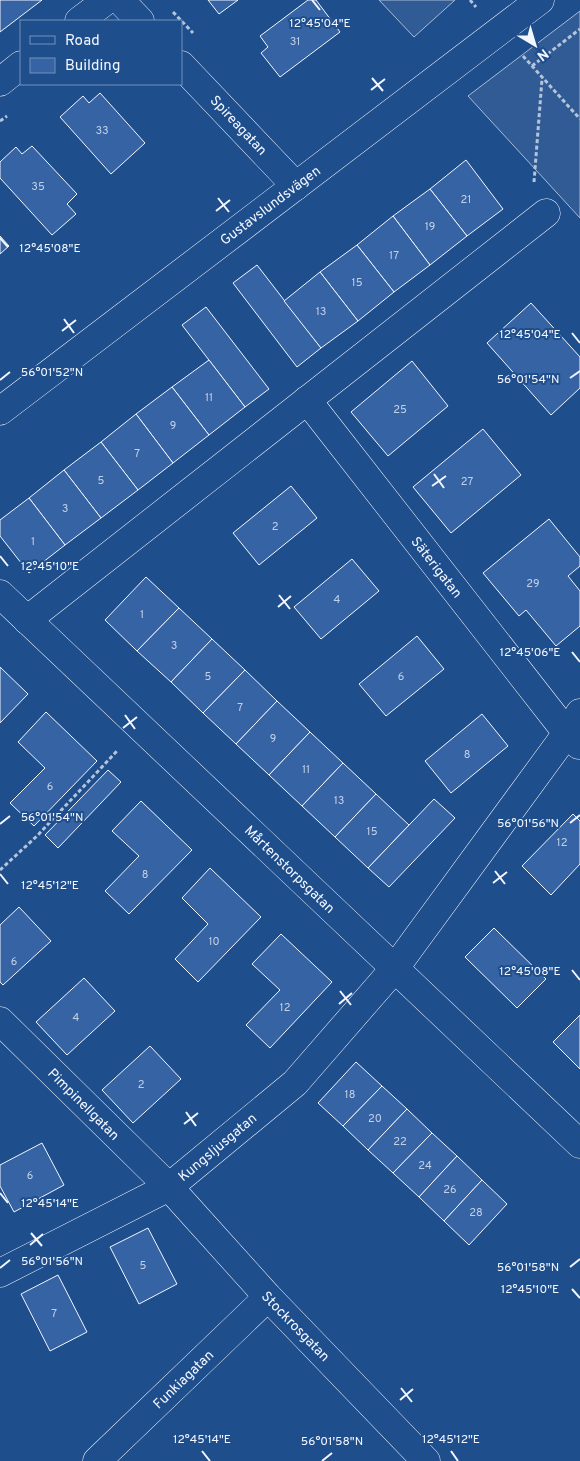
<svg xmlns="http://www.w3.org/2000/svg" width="580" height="1461" font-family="Overpass,sans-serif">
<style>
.built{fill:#305b95;stroke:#a8bbd7}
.building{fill:#3563a3;stroke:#f2f6ff}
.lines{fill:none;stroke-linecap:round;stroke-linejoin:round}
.minor-casing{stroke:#f2f6ff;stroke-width:29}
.path{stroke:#b3c4dc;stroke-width:3;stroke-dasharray:4 2.5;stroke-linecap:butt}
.minor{stroke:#1f4e8c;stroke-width:28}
.ticks{fill:none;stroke:#f2f6ff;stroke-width:2}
.labels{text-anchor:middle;stroke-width:4;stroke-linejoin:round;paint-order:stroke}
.number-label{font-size:11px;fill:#c3d1e8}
.street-label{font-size:14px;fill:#f2f6ff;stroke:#1f4e8c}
.ticks-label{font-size:12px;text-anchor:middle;fill:#f2f6ff;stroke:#1f4e8c;stroke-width:4;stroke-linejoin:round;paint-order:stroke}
</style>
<rect width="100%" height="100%" fill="#1f4e8c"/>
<!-- built -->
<g class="built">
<polygon points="379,0 455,0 414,37"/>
<polygon points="580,11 580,218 468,96"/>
</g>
<!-- building -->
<g class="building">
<polygon points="0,0 42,0 0,32"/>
<polygon points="208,0 238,0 219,14"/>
<polygon points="308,0 316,0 340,32 280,77 261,53 268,47 260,36"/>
<polygon points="100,93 145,143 111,174 60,117 83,96 89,103"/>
<polygon points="32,146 77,194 67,204 76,214 52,235 0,178 0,162 16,147 22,154"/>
<polygon points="466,160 503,209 467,236 430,189"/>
<polygon points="430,189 467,236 430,265 393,216"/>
<polygon points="393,216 430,265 394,292 357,245"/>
<polygon points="0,236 9,246 0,254"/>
<polygon points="357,245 394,292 358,321 320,272"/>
<polygon points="257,265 321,348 297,367 233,283"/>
<polygon points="320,272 358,321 321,348 284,301"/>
<polygon points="531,303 580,357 580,388 551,415 487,343"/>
<polygon points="206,307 269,389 245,407 182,325"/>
<polygon points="209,360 245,407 209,435 172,387"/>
<polygon points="412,361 448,406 388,456 351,412"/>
<polygon points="172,387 209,435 173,463 136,414"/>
<polygon points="136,414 173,463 138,490 101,442"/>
<polygon points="483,429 521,475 451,533 413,487"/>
<polygon points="101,442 138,490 101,518 64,470"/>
<polygon points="64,470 101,518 65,545 29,498"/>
<polygon points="291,486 317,518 259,565 233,533"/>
<polygon points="29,498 65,545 29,573 0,536 0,520"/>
<polygon points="549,519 580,557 580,566 568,576 580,591 580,626 556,646 526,610 519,616 483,573"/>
<polygon points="352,559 379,591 321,639 294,607"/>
<polygon points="146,577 179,608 137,651 105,620"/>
<polygon points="179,608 212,639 171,682 137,651"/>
<polygon points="417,636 444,669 386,716 359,684"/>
<polygon points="212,639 245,670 203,713 171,682"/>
<polygon points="0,667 28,694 0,723"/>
<polygon points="245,670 277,701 236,744 203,713"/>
<polygon points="277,701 310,732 269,775 236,744"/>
<polygon points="46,712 97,761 34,826 10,803 45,768 18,742"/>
<polygon points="482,714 508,746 451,793 425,761"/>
<polygon points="310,732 343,763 302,806 269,775"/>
<polygon points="343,763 376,794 335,837 302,806"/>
<polygon points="108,770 121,782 58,848 45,835"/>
<polygon points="376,794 409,825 368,868 335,837"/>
<polygon points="434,799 455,818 389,887 368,868"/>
<polygon points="141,801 192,850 129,914 105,891 139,856 112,831"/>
<polygon points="573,814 580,821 580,864 551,895 522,866"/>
<polygon points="210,868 261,917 198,982 175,959 208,924 182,898"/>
<polygon points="19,907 51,941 3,985 0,982 0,925"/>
<polygon points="494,928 546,979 517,1008 465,957"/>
<polygon points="281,934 332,982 270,1048 246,1025 280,990 252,964"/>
<polygon points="84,978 115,1011 67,1055 36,1022"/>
<polygon points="580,1015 580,1069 553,1042"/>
<polygon points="150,1046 181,1079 133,1123 102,1090"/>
<polygon points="356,1062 382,1086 343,1126 318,1103"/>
<polygon points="382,1086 407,1109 368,1150 343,1126"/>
<polygon points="407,1109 432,1133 393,1173 368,1150"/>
<polygon points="432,1133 457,1156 419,1197 393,1173"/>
<polygon points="42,1143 64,1185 14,1212 0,1186 0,1165"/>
<polygon points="457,1156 482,1180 444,1221 419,1197"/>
<polygon points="482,1180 507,1204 469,1245 444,1221"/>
<polygon points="148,1228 177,1284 139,1304 110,1247"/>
<polygon points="58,1275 87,1332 50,1351 21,1294"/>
</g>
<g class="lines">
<!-- minor casing -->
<g class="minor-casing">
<g id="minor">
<polyline points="120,0 140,21"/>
<polyline points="79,21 107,0"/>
<polyline points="181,65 296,186"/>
<polyline points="0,82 21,65"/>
<polyline points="307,400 567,733 579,745"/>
<polyline points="0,411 540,0"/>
<polyline points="0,594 580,1144"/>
<polyline points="27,620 546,213"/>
<polyline points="0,1021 169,1187 268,1297 426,1461"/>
<polyline points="0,1273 169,1187 295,1083 395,968 567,733 580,713"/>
<polyline points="97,1461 268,1297"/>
</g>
</g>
<!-- path -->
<g class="path">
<polyline points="470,0 476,7"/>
<polyline points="173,12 193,33"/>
<polyline points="523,56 580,119"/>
<polyline points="532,66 580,29"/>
<polyline points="0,121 7,116"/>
<polyline points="534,182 542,79"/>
<polyline points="0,870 37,836 117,751"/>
</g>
<!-- minor -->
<use href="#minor" class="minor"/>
</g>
<!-- ticks -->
<path class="ticks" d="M 312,0 L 320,10M 372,78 L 383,91M 371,90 L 385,79M 218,198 L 229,212M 216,211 L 230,200M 0,238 L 8,247M 64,319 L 74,333M 62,331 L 76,320M 572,333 L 580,343M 570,378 L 580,371M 0,380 L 10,372M 434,474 L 444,488M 432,486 L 446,476M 0,556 L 8,566M 279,595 L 290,609M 278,607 L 291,596M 572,652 L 580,662M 125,715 L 135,729M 123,728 L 137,717M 570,823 L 580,815M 0,824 L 10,816M 495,871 L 505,884M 0,874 L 8,884M 493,883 L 507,872M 572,970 L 580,980M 340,991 L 351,1005M 339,1004 L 352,993M 186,1112 L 196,1126M 184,1124 L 198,1113M 0,1193 L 8,1203M 31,1233 L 42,1246M 30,1245 L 43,1234M 570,1267 L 580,1259M 0,1268 L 10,1260M 572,1289 L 580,1298M 401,1388 L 412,1402M 400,1400 L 413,1389M 202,1451 L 210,1461M 451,1451 L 458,1461M 322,1461 L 332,1453"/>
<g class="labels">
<!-- number labels -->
<g class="number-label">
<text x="295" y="45">31</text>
<text x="102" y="134">33</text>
<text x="38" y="190">35</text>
<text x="466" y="203">21</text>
<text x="430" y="230">19</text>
<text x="394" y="259">17</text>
<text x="357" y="286">15</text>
<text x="321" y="315">13</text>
<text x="209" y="401">11</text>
<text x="400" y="413">25</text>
<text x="173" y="429">9</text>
<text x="137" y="457">7</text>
<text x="101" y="484">5</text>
<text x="467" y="485">27</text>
<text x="65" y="512">3</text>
<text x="275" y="530">2</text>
<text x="33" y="545">1</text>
<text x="533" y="587">29</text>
<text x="337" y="603">4</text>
<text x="142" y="618">1</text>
<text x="174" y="649">3</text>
<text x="208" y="680">5</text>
<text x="401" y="680">6</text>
<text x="240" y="711">7</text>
<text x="273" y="742">9</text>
<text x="467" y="758">8</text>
<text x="306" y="773">11</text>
<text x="50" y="790">6</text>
<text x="339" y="804">13</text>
<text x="372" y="835">15</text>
<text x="562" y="846">12</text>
<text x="145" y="878">8</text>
<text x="214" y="945">10</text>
<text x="14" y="965">6</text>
<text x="285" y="1011">12</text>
<text x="76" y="1021">4</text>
<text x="141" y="1088">2</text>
<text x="350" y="1098">18</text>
<text x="375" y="1122">20</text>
<text x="400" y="1145">22</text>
<text x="425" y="1169">24</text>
<text x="30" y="1179">6</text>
<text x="450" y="1193">26</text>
<text x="476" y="1216">28</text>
<text x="143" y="1269">5</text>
<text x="54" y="1317">7</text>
</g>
<!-- street labels -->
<g class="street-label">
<text transform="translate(239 125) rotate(47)" y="5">Spireagatan</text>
<text transform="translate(270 205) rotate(-37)" y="5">Gustavslundsvägen</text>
<text transform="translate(437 567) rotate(52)" y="5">Säterigatan</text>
<text transform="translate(290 869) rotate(44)" y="5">Mårtenstorpsgatan</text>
<text transform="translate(84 1104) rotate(45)" y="5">Pimpinellgatan</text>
<text transform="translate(217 1147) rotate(-40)" y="5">Kungsljusgatan</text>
<text transform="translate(296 1326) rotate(46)" y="5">Stockrosgatan</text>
<text transform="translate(183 1379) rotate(-44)" y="5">Funkiagatan</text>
</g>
</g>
<g class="ticks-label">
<text x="320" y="27">12°45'04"E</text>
<text x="50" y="252">12°45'08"E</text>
<text x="530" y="338">12°45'04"E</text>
<text x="52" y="376">56°01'52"N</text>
<text x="528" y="383">56°01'54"N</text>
<text x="50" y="570">12°45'10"E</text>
<text x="530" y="656">12°45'06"E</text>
<text x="52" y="821">56°01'54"N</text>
<text x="528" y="827">56°01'56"N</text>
<text x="50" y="889">12°45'12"E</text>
<text x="530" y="975">12°45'08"E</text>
<text x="50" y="1207">12°45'14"E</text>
<text x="52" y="1265">56°01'56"N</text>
<text x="528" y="1271">56°01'58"N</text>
<text x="530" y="1293">12°45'10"E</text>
<text x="202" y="1443">12°45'14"E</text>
<text x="451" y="1443">12°45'12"E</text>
<text x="332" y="1445">56°01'58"N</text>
</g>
<!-- legend -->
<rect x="20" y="20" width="162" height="65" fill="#1f4e8c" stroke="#7391ba"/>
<rect x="30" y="36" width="25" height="8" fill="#1f4e8c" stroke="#7391ba"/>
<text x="65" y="45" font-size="15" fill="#f2f6ff">Road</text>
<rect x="30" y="58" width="25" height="15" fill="#3563a3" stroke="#7391ba"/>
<text x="65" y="70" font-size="15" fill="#f2f6ff">Building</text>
<!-- north arrow -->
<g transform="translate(535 45) rotate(142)" stroke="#1f4e8c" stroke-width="4" paint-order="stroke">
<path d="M0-4L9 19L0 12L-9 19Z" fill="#f2f6ff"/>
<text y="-8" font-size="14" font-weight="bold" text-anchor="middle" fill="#f2f6ff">N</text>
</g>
</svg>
